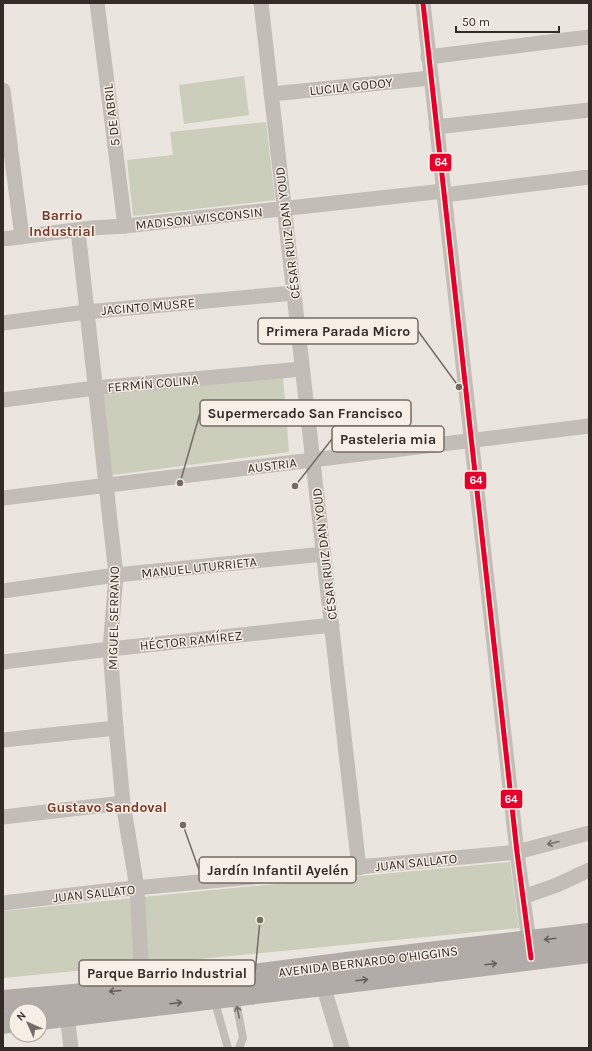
<svg xmlns="http://www.w3.org/2000/svg" width="592" height="1051" font-family="Karla,sans-serif">
<style>
.green{fill:#cbcebb}
.lines{fill:none;stroke-linecap:round;stroke-linejoin:round}
.lane{stroke:#c3bdb8;stroke-width:8}
.street{stroke:#c3bdb8;stroke-width:15}
.primary{stroke:#b1aca8;stroke-width:22}
.bus-1-casing{stroke:#f7efe6;stroke-width:8}
.bus-1{stroke:#e4002b;stroke-width:5}
.oneway{stroke:#746d68}
.oneway2{stroke:#655f5b}
.labels{text-anchor:middle;stroke-width:3;stroke-linejoin:round;paint-order:stroke}
.street-label{font-size:13px;fill:#332b27;stroke:#f7efe6}
.neighbourhood-label{font-size:14px;font-weight:bold;fill:#783c2a;stroke:#f7efe6}
.leader{fill:none;stroke:#736c67;stroke-width:1.5}
.callout-dot{fill:#736c67;stroke:#f7efe6;stroke-width:1.5}
.callout{fill:#f7efe6;stroke:#736c67;stroke-width:1.5}
.callout-label{font-size:14px;text-anchor:middle;font-weight:bold;fill:#332b27}
.line-badge{stroke:#f7efe6;stroke-width:1.5}
.badge-label{font-size:11px;text-anchor:middle;font-weight:bold;fill:#fff}
</style>
<rect width="100%" height="100%" fill="#eae5df"/>
<!-- green -->
<g class="green">
<polygon points="244,76 249,115 184,124 179,85"/>
<polygon points="266,122 275,200 133,216 127,160 173,155 170,132"/>
<polygon points="283,377 289,452 105,476 95,396"/>
<polygon points="510,862 519,928 3,978 3,911 243,887"/>
</g>
<g class="lines">
<!-- lane -->
<g class="lane">
<polyline points="235,996 242,1033 243,1038 239,1048"/>
<polyline points="214,999 228,1048"/>
</g>
<!-- street -->
<g class="street">
<polyline points="97,3 125,226"/>
<polyline points="261,3 359,868"/>
<polyline points="423,3 517,852 530,950"/>
<polyline points="428,57 589,37"/>
<polyline points="3,90 22,237"/>
<polyline points="271,94 431,78"/>
<polyline points="436,127 589,110"/>
<polyline points="444,195 589,177"/>
<polyline points="78,230 116,575 110,649 116,728 123,803 137,888 143,998"/>
<polyline points="3,239 92,228 125,226 444,191"/>
<polyline points="3,323 86,312 294,293"/>
<polyline points="3,400 95,388 302,369"/>
<polyline points="3,498 589,426"/>
<polyline points="3,591 116,575 324,554"/>
<polyline points="3,662 110,649 332,625"/>
<polyline points="3,740 116,728"/>
<polyline points="3,817 123,803"/>
<polyline points="523,897 557,885 589,870"/>
<polyline points="3,903 114,890 517,852 589,833"/>
<polyline points="323,985 342,1048"/>
<polyline points="67,1015 71,1048"/>
</g>
<!-- primary -->
<g class="primary">
<polyline points="3,1001 143,989 378,959 589,934"/>
<polyline points="40,1019 323,985 589,952"/>
<polyline points="3,1023 16,1021"/>
</g>
<!-- bus-1 casing -->
<g class="bus-1-casing">
<polyline id="bus-1" points="423,3 517,852 531,958"/>
</g>
<!-- bus-1 -->
<use href="#bus-1" class="bus-1"/>
</g>
<!-- one-way arrows -->
<defs><path id="oneway-shaft" d="M-6 0H5M1.5-3L5.5 0L1.5 3" fill="none" stroke-width="1.6" stroke-linecap="round" stroke-linejoin="round"/></defs>
<g class="oneway">
<use href="#oneway-shaft" transform="translate(553 843) rotate(166)"/>
<use href="#oneway-shaft" transform="translate(238 1012) rotate(-102)"/>
</g>
<g class="oneway2">
<use href="#oneway-shaft" transform="translate(550 939) rotate(173)"/>
<use href="#oneway-shaft" transform="translate(491 964) rotate(-7)"/>
<use href="#oneway-shaft" transform="translate(362 980) rotate(-7)"/>
<use href="#oneway-shaft" transform="translate(115 991) rotate(175)"/>
<use href="#oneway-shaft" transform="translate(176 1003) rotate(-7)"/>
</g>
<g class="labels">
<!-- street labels -->
<g class="street-label">
<text transform="translate(351 86) rotate(-6)" y="5">LUCILA GODOY</text>
<text transform="translate(111 115) rotate(-97)" y="5">5 DE ABRIL</text>
<text transform="translate(199 218) rotate(-6)" y="5">MADISON WISCONSIN</text>
<text transform="translate(287 233) rotate(-97)" y="5">CÉSAR RUIZ DAN YOUD</text>
<text transform="translate(148 306) rotate(-5)" y="5">JACINTO MUSRE</text>
<text transform="translate(153 383) rotate(-5)" y="5">FERMÍN COLINA</text>
<text transform="translate(272 465) rotate(-7)" y="5">AUSTRIA</text>
<text transform="translate(324 554) rotate(-97)" y="5">CÉSAR RUIZ DAN YOUD</text>
<text transform="translate(199 567) rotate(-6)" y="5">MANUEL UTURRIETA</text>
<text transform="translate(113 618) rotate(-89)" y="5">MIGUEL SERRANO</text>
<text transform="translate(191 640) rotate(-6)" y="5">HÉCTOR RAMÍREZ</text>
<text transform="translate(416 862) rotate(-6)" y="5">JUAN SALLATO</text>
<text transform="translate(94 893) rotate(-6)" y="5">JUAN SALLATO</text>
<text transform="translate(368 961) rotate(-7)" y="5">AVENIDA BERNARDO O'HIGGINS</text>
</g>
<!-- neighbourhood labels -->
<g class="neighbourhood-label">
<text x="62" y="220">Barrio<tspan x="62" dy="16">Industrial</tspan></text>
<text x="107" y="812">Gustavo Sandoval</text>
</g>
</g>
<!-- callouts -->
<path class="leader" d="M459 387L418 331M180 483L200 413M295 486L332 439M183 825L199 870M260 920L255 973"/>
<g class="callout-dot">
<circle cx="459" cy="387" r="4"/>
<circle cx="180" cy="483" r="4"/>
<circle cx="295" cy="486" r="4"/>
<circle cx="183" cy="825" r="4"/>
<circle cx="260" cy="920" r="4"/>
</g>
<g class="callout">
<rect x="258" y="318" width="160" height="26" rx="4"/>
<rect x="200" y="400" width="211" height="26" rx="4"/>
<rect x="332" y="426" width="112" height="26" rx="4"/>
<rect x="199" y="857" width="157" height="26" rx="4"/>
<rect x="79" y="960" width="176" height="26" rx="4"/>
</g>
<g class="callout-label">
<text x="338" y="336">Primera Parada Micro</text>
<text x="305" y="418">Supermercado San Francisco</text>
<text x="388" y="444">Pasteleria mia</text>
<text x="278" y="875">Jardín Infantil Ayelén</text>
<text x="167" y="978">Parque Barrio Industrial</text>
</g>
<g class="line-badge">
<rect x="429" y="153" width="23" height="19" rx="4" fill="#e4002b"/>
<rect x="464" y="471" width="23" height="19" rx="4" fill="#e4002b"/>
<rect x="500" y="789" width="23" height="20" rx="4" fill="#e4002b"/>
</g>
<g class="badge-label">
<text x="441" y="166">64</text>
<text x="476" y="484">64</text>
<text x="511" y="803">64</text>
</g>
<!-- border -->
<rect width="592" height="1051" fill="none" stroke="#332b27" stroke-width="8"/>
<!-- north arrow -->
<g transform="translate(28 1023) rotate(315)"><circle r="19" fill="#f7efe6" stroke="#a9a19a"/>
<path d="M0-3L7 15L0 10L-7 15Z" fill="#736c67"/>
<text y="-6" font-size="11" font-weight="bold" text-anchor="middle" fill="#332b27">N</text>
</g>
<!-- scale -->
<path d="M456 26v6h103v-6" fill="none" stroke="#332b27" stroke-width="2"/>
<text x="462" y="26" font-size="12" fill="#332b27" stroke="#f7efe6" stroke-width="3" paint-order="stroke">50 m</text>
</svg>
